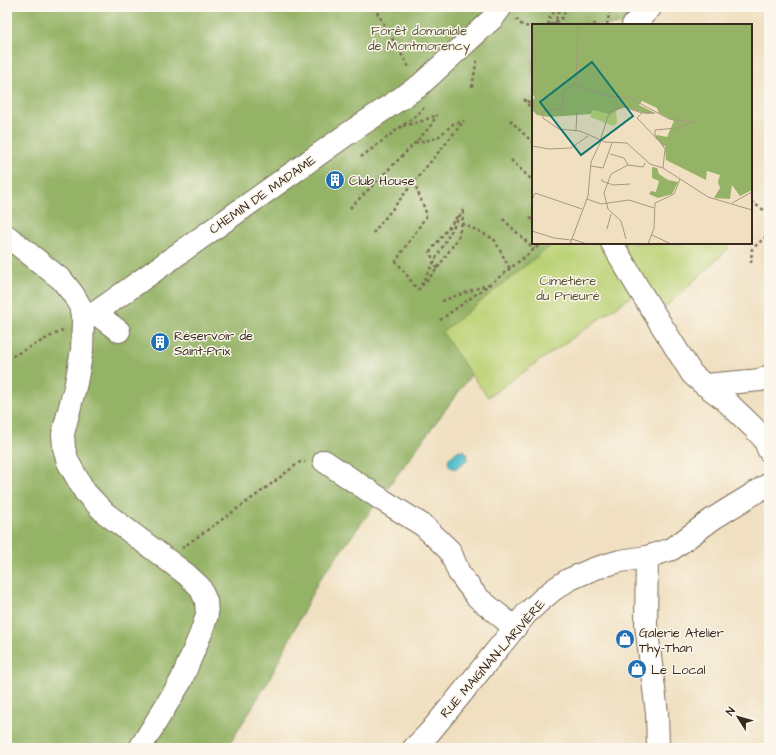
<svg xmlns="http://www.w3.org/2000/svg" width="776" height="755" font-family="'Architects Daughter',sans-serif">
<style>
.green{fill:#bbd175;stroke:#7b7e4a}
.forest{fill:#94b366;stroke:#686e42;fill-rule:evenodd}
.water{fill:#4ebbc9;stroke:#447274}
.lines{fill:none;stroke-linecap:round;stroke-linejoin:round}
.minor-casing{stroke:#7a6a57;stroke-width:24}
.path{stroke:#7a6a57;stroke-width:2.5;stroke-dasharray:3 3;stroke-linecap:butt}
.minor{stroke:#fff;stroke-width:22}
.labels{text-anchor:middle;stroke-width:3;stroke-linejoin:round;paint-order:stroke}
.park-label{font-size:13px;fill:#5b5434;stroke:#fbf7ec}
.poi-label{font-size:13px;fill:#3b2a1e;stroke:#fbf7ec;text-anchor:start}
.street-label{font-size:13px;fill:#3b2a1e;stroke:#fbf7ec}
.inset-road{fill:none;stroke:#a89780;stroke-width:1}
.view{fill:#0f766e;fill-opacity:0.15;stroke:#0f766e;stroke-width:2}
.inset-edge{fill:none;stroke:#3b2a1e;stroke-width:2}
</style>
<rect width="100%" height="100%" fill="#fbf7ec"/>
<filter id="ink" filterUnits="userSpaceOnUse"><feTurbulence type="fractalNoise" baseFrequency=".025" numOctaves="2"/><feDisplacementMap in="SourceGraphic" scale="8" xChannelSelector="R" yChannelSelector="G"/><feConvolveMatrix kernelMatrix="1 2 1 2 8 2 1 2 1" color-interpolation-filters="sRGB"/></filter>
<filter id="wash" filterUnits="userSpaceOnUse"><feTurbulence type="fractalNoise" baseFrequency=".012" numOctaves="4" result="noise"/><feDisplacementMap in="SourceGraphic" scale="16" xChannelSelector="R" yChannelSelector="G"/><feGaussianBlur stdDeviation="0.9" result="paint"/><feColorMatrix in="noise" values="0 0 0 0 0 0 0 0 0 0 0 0 0 0 0 0 0 1.4 0 .05"/><feComposite in="paint" operator="in"/></filter>
<g filter="url(#wash)">
<rect width="100%" height="100%" fill="#f0e0c1"/>
<!-- green -->
<g class="green">
<polygon points="533,25 533,243 607,243 636,293 488,397 471,375 441,332"/>
<polygon points="617,243 724,243 729,248 725,252 660,312"/>
</g>
<!-- forest -->
<path class="forest" d="M 7,7 L 651,7 L 633,25 L 533,25 L 533,243 L 554,243 L 442,332 L 471,375 L 318,582 L 269,680 L 227,748 L 7,748 ZM 131,295 L 95,327 L 80,335 L 83,320 Z"/>
<!-- water -->
<polygon class="water" points="459,450 462,451 464,450 468,455 467,457 468,459 456,469 454,468 452,468 448,464 449,461 448,459"/>
</g>
<g filter="url(#ink)">
<g class="lines">
<!-- minor casing -->
<g class="minor-casing">
<g id="minor">
<polyline points="633,25 651,7"/>
<polyline points="7,236 62,280 73,294 80,306 83,320 82,350 76,383 63,434 64,448 68,462 85,492 105,513 186,574 200,587 206,601 207,615 201,633 181,681 140,748"/>
<polyline points="612,243 637,286 692,374 701,382 725,400 753,427 764,439 769,451"/>
<polyline points="95,313 119,331"/>
<polyline points="83,320 95,313 346,135 419,86 493,18 501,7"/>
<polyline points="705,385 761,380 769,376"/>
<polyline points="324,461 384,501 424,526 450,551 459,573 477,597 515,628"/>
<polyline points="647,557 646,624 657,713 658,748"/>
<polyline points="414,748 429,733 458,698 526,614 540,601 553,590 568,580 593,569 620,561 647,557 672,549 714,518 769,484"/>
</g>
</g>
<!-- path -->
<g class="path">
<polyline points="374,7 410,69"/>
<polyline points="613,8 621,7"/>
<polyline points="516,19 523,26 533,27"/>
<polyline points="548,25 550,16 560,7"/>
<polyline points="550,25 561,19 568,7"/>
<polyline points="554,25 560,8"/>
<polyline points="594,25 595,23"/>
<polyline points="607,25 610,10"/>
<polyline points="472,87 477,59"/>
<polyline points="524,99 533,112"/>
<polyline points="527,101 533,105"/>
<polyline points="510,120 533,143"/>
<polyline points="403,126 422,121 437,115"/>
<polyline points="415,143 437,138 453,124 464,121"/>
<polyline points="361,157 414,117 424,108"/>
<polyline points="511,160 533,181"/>
<polyline points="414,182 427,215 396,261 418,290"/>
<polyline points="751,202 769,213"/>
<polyline points="350,208 415,143 429,128 437,115"/>
<polyline points="530,218 533,220"/>
<polyline points="503,219 534,249"/>
<polyline points="462,223 494,239 510,269"/>
<polyline points="373,233 414,182 464,121"/>
<polyline points="751,263 752,249 769,234"/>
<polyline points="437,269 430,252 459,214"/>
<polyline points="421,285 463,210"/>
<polyline points="418,290 437,269 458,238 462,223 464,208"/>
<polyline points="442,301 489,284"/>
<polyline points="440,320 493,282 542,243"/>
<polyline points="7,359 63,330"/>
<polyline points="182,548 258,494 300,462 305,462"/>
</g>
<!-- minor -->
<use href="#minor" class="minor"/>
</g>
</g>
<!-- icons -->
<defs>
<g id="building-disc" transform="scale(1)"><circle r="9.5" fill="#1f6fb2" stroke="#fbf7ec"/><path d="M-4-6H4V6H1V3H-1V6H-4ZM-2.5-4.3h1.7v1.8h-1.7ZM.8-4.3h1.7v1.8H.8ZM-2.5-1h1.7V.8h-1.7ZM.8-1h1.7V.8H.8Z" fill="#fff"/></g>
<g id="shop-disc" transform="scale(1)"><circle r="9.5" fill="#1f6fb2" stroke="#fbf7ec"/><path d="M-5-2.5h2.3a2.7 3.5 0 0 1 5.4 0H5L5.5 6h-11ZM-1.5-2.5h3a1.5 2.3 0 0 0-3 0Z" fill="#fff"/></g>
</defs>
<g fill-rule="evenodd">
<use href="#building-disc" x="335" y="180"/>
<use href="#building-disc" x="160" y="342"/>
<use href="#shop-disc" x="625" y="639"/>
<use href="#shop-disc" x="637" y="669"/>
</g>
<g class="labels">
<!-- park labels -->
<g class="park-label">
<text x="419" y="35">Forêt domaniale<tspan x="419" dy="15">de Montmorency</tspan></text>
<text x="568" y="285">Cimetière<tspan x="568" dy="15">du Prieuré</tspan></text>
</g>
<!-- poi labels -->
<g class="poi-label">
<text x="349" y="185">Club House</text>
<text x="174" y="340">Réservoir de<tspan x="174" dy="15">Saint-Prix</tspan></text>
<text x="639" y="637">Galerie Atelier<tspan x="639" dy="15">Thy-Than</tspan></text>
<text x="651" y="674">Le Local</text>
</g>
<!-- street labels -->
<g class="street-label">
<text transform="translate(262 194) rotate(-35)" y="5">CHEMIN DE MADAME</text>
<text transform="translate(492 658) rotate(-49)" y="5">RUE MAIGNAN-LARIVIÈRE</text>
</g>
</g>
<!-- overview -->
<g transform="translate(532 24)">
<rect width="220" height="220" fill="#f0e0c1"/>
<path d="M 92,83 L 84,86 L 85,99 L 81,102 L 58,93 L 61,86 Z" fill="#bbd175"/>
<path d="M 0,0 L 220,1 L 220,166 L 208,172 L 200,161 L 198,175 L 182,174 L 188,164 L 186,158 L 188,151 L 175,147 L 174,156 L 134,136 L 133,122 L 123,114 L 125,111 L 135,113 L 142,97 L 127,89 L 125,84 L 110,77 L 107,81 L 123,89 L 116,90 L 92,83 L 77,90 L 61,86 L 59,90 L 17,93 L 5,91 L 0,86 L 0,76 L 3,74 L 0,69 ZM 120,143 L 125,144 L 127,150 L 136,156 L 146,158 L 140,170 L 126,174 L 117,170 L 119,167 L 124,168 L 127,157 L 120,154 Z" fill="#94b366"/>
<path class="inset-road" d="M 46,0 L 44,59 L 32,67 L 30,84 L 10,88 L 11,94 L 27,105 L 48,107 L 73,118 L 95,119 L 118,140 L 131,144 L 176,173 L 220,186M 43,61 L 76,72 L 98,74 L 137,95 L 165,99M 110,89 L 105,94 L 132,122M 44,107 L 45,85M 68,117 L 76,92 L 84,85 L 92,83 L 110,89 L 123,89M 0,122 L 17,125 L 39,124 L 56,112M 78,130 L 92,134 L 96,141M 59,142 L 71,144 L 80,119M 131,144 L 133,125 L 123,111 L 123,106 L 145,104 L 158,99M 70,155 L 70,157 L 81,161 L 98,160M 55,175 L 69,180 L 97,176 L 122,184M 0,176 L 3,169 L 50,185M 200,179 L 220,168M 75,205 L 79,190M 0,207 L 22,214 L 39,216M 120,211 L 139,220M 40,215 L 55,220M 94,215 L 89,197 L 76,185 L 72,169 L 79,150 L 96,141 L 111,143 L 113,139M 38,220 L 56,172 L 59,138 L 69,117M 116,220 L 122,204 L 123,179 L 142,170 L 148,155"/>
<path class="view" d="M 60,38 L 101,92 L 49,131 L 8,78 Z"/>
<rect width="220" height="220" class="inset-edge"/>
</g>
<!-- margin -->
<rect width="776" height="755" fill="none" stroke="#fbf7ec" stroke-width="24"/>
<!-- north arrow -->
<g transform="translate(738 717) rotate(307)" stroke="#fbf7ec" stroke-width="3" paint-order="stroke">
<path d="M0-3L7 15L0 10L-7 15Z" fill="#3b2a1e"/>
<text y="-6" font-size="11" font-weight="bold" text-anchor="middle" fill="#3b2a1e">N</text>
</g>
</svg>
